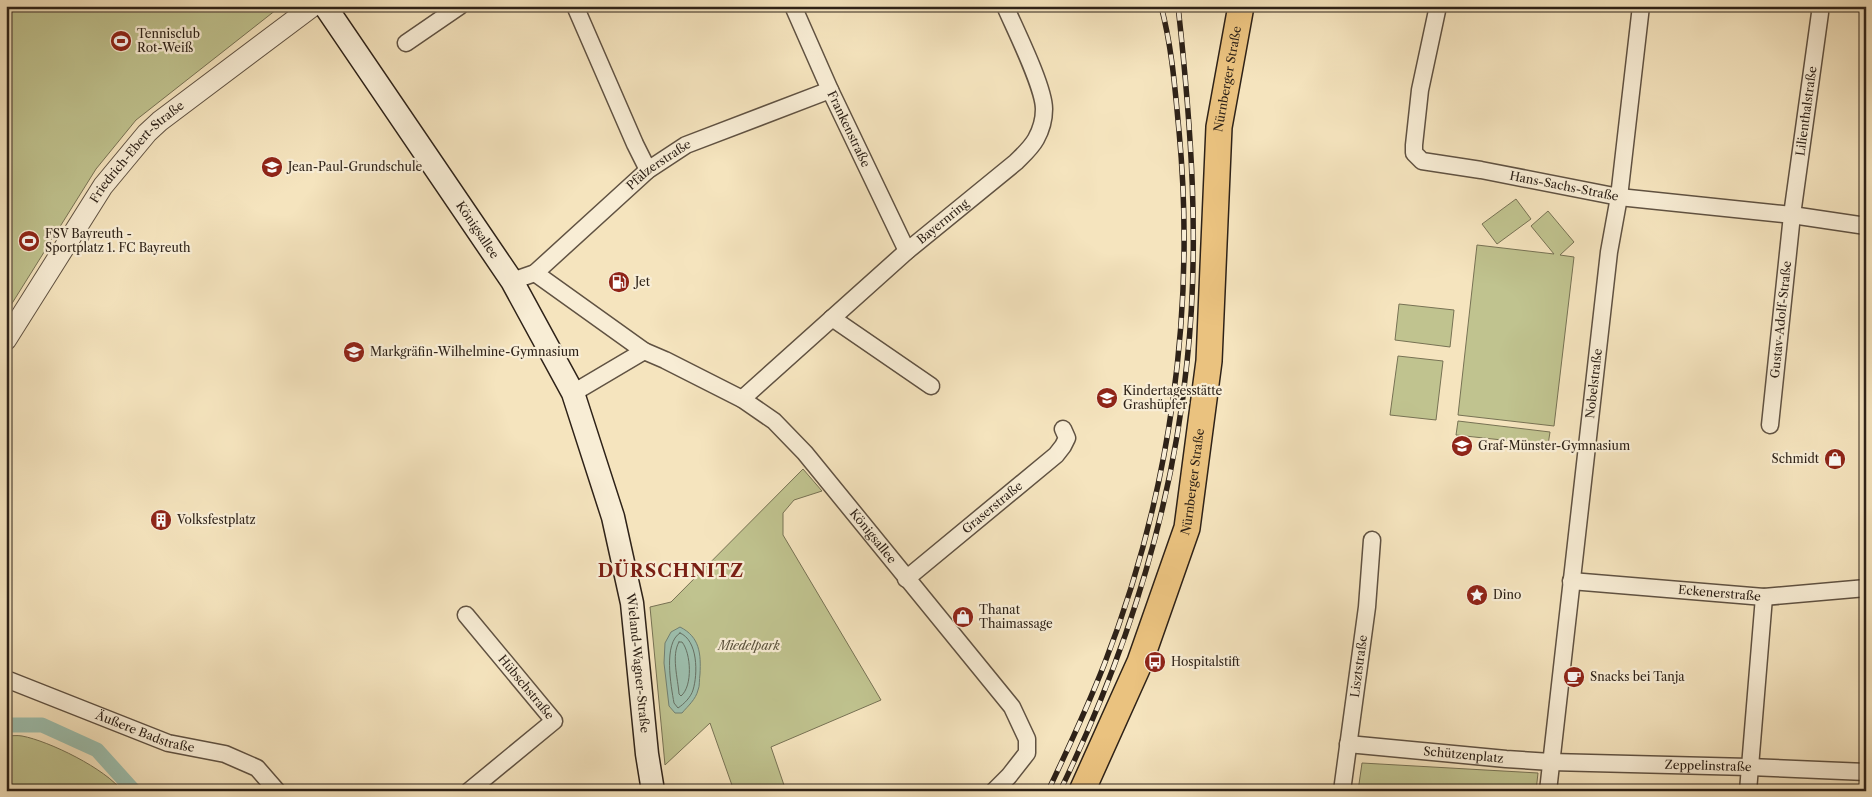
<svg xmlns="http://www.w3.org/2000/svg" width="1872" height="797" font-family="'Libre Caslon Text',serif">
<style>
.green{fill:#c0c38f;stroke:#777254}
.water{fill:#9dbfae;stroke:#718072}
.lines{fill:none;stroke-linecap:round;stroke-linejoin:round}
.shore{stroke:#667063;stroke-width:1}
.canal{stroke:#9dbfae;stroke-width:15}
.minor-casing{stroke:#605242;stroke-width:19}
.tertiary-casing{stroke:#605242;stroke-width:22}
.secondary-casing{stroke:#2e2218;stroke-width:25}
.primary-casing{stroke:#2e2218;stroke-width:28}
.minor{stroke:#f8edd5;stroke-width:16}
.tertiary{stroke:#f8edd5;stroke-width:20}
.secondary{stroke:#f8edd5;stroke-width:22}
.primary{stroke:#eac27f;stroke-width:25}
.rail-casing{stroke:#2e2218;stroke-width:5.5}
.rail{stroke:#f8edd5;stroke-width:4;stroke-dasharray:11;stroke-linecap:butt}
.labels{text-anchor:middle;stroke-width:4.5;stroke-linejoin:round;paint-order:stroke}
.poi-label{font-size:12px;fill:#2e2218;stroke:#f8edd5;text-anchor:start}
.street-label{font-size:12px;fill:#2e2218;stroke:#f8edd5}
.park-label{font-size:12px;font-style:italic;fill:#5a523c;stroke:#f8edd5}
.district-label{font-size:18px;font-weight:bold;letter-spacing:1px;fill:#7a1f14;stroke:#f8edd5}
</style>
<rect width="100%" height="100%" fill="#f5e4be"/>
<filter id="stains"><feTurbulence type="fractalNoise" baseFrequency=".004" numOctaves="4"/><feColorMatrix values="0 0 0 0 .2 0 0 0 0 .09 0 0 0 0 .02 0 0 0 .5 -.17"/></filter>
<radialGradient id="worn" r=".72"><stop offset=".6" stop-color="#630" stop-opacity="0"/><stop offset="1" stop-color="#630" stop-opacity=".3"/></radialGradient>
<!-- green -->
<g class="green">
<polygon points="6,6 281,6 136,120 96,169 6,313"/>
<polygon points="1516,199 1531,219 1497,244 1482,224"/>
<polygon points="1548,211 1574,242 1560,255 1574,257 1554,426 1458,415 1477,245 1554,254 1531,226"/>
<polygon points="1399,304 1454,310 1450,347 1395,340"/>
<polygon points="1398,356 1443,361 1436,420 1390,415"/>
<polygon points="1458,421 1550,432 1548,445 1456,435"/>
<polygon points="803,469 822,491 794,500 783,513 783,535 881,700 771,747 786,791 734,791 710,723 665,765 650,607 671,602"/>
<path d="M 6,736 C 11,736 17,735 22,736 C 49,741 106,769 122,791 L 6,791 Z"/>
<polygon points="1362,763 1538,773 1536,791 1358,791"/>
</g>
<!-- water -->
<path class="water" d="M 680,627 C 700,637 701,654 700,674 C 699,680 700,686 698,690 C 696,699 688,706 682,713 L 675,713 L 669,706 L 664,663 L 665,643 L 671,632 Z"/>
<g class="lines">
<!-- shore -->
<g class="shore">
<path d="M 680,633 C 698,640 698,674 693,690 C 691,697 684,704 678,708 L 674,703 C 671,686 663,643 680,633 Z"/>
<path d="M 679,642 L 682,642 C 691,653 693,686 681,696 L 679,694 C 678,679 671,655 679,642 Z"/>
</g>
<!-- canal -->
<polyline class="canal" points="6,725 42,725 97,750 134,791"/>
<!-- minor casing -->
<g class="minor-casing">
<g id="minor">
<polyline points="575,6 635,144 648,170"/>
<path id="s1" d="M 793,6 L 830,90 L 907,251"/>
<path id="s2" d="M 1438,6 L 1420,90 L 1414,145 L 1414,153 L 1422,161 L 1481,170 L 1619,197 L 1792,215 L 1866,226"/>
<polyline points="406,43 460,6"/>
<path id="s3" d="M 535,273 L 644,351 L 665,360 L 742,399 L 774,421 L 805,453 L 1012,707 L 1027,739 L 1027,753 L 1009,776 L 994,791"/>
<path id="s4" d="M 512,281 L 535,273 L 648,170 L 686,145 L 830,90"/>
<polyline points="832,318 931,386"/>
<polyline points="573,393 644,351"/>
<path id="s5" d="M 742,399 L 907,251 L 1016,162 C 1023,155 1031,148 1036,139 C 1041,130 1044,118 1044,109 C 1044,87 1015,29 1005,6"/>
<path id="s6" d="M 1770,425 L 1792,215 L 1820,13 L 1819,6"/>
<path id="s7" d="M 906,579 L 1056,455 L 1063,446 L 1067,438 L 1063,429"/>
<path id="s8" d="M 1571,581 L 1764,597 L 1866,588"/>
<path id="s9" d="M 466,615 L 554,721 L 469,791"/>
<path id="s10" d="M 6,679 L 168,743 L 225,754 L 257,768 L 277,791"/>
<path id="s11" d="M 1348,744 L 1506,759 L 1551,762 L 1749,767 L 1866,772"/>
<path id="s12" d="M 1342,791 L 1367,607 L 1372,540"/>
<path id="s13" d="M 1548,791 L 1609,252 L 1619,197 L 1641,6"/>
<polyline points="1748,791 1764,597"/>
</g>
</g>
<!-- tertiary casing -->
<g class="tertiary-casing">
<g id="tertiary">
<path id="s14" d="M 6,340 L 103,186 L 147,133 L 160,121 L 313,6"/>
</g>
</g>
<!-- secondary casing -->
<g class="secondary-casing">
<g id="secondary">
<path id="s15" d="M 325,6 L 512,281 L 573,393 L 613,517 L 632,603 L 647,754 L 653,791"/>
</g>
</g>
<!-- primary casing -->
<g class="primary-casing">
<g id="primary">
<path id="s16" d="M 1082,791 L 1140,662 L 1187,528 L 1209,361 L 1219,127 L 1241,6"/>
</g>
</g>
<!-- minor -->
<use href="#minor" class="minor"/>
<!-- tertiary -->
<use href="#tertiary" class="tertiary"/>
<!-- secondary -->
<use href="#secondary" class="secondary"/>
<!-- primary -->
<use href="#primary" class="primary"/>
<!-- rail casing -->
<g class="rail-casing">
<g id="rail">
<path d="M 1048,791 C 1068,749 1087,708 1104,665 C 1170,496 1196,311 1179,131 C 1175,89 1172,47 1161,6"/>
<path d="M 1060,791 C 1126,655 1172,513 1187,362 C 1200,244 1191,124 1178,6"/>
</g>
</g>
<!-- rail -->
<use href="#rail" class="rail"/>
</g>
<!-- icons -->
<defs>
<g id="stadium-disc" transform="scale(1.125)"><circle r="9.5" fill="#8f2418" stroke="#f8edd5"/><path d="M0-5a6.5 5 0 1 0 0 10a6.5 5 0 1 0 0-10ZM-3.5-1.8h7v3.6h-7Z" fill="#fff"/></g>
<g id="school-disc" transform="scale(1.125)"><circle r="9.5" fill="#8f2418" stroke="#f8edd5"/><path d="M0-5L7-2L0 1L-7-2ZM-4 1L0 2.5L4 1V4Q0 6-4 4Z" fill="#fff"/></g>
<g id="fuel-disc" transform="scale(1.125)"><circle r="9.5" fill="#8f2418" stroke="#f8edd5"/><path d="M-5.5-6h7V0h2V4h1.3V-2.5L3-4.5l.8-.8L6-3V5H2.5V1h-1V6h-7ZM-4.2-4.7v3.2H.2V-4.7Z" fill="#fff"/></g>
<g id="shop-disc" transform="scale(1.125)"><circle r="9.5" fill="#8f2418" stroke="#f8edd5"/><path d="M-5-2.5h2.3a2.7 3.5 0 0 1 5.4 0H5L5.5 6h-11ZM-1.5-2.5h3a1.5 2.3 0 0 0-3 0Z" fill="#fff"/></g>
<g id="building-disc" transform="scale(1.125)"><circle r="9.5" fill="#8f2418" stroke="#f8edd5"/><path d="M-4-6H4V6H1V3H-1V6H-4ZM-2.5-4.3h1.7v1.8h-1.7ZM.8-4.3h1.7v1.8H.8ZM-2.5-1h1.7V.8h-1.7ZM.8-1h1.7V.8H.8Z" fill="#fff"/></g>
<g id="sight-disc" transform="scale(1.125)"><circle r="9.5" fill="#8f2418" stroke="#f8edd5"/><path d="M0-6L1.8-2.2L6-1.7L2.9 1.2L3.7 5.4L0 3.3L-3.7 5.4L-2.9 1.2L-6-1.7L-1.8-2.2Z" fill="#fff"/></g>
<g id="bus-disc" transform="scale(1.125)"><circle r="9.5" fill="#8f2418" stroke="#f8edd5"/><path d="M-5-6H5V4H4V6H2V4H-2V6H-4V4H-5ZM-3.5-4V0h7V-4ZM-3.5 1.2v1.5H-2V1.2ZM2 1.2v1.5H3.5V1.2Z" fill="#fff"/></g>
<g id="cafe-disc" transform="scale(1.125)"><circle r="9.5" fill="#8f2418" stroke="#f8edd5"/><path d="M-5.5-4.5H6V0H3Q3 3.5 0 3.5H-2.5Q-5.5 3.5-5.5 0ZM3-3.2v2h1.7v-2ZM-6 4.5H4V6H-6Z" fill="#fff"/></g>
</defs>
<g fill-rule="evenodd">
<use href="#stadium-disc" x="121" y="41"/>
<use href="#school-disc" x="272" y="167"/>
<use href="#stadium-disc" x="29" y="241"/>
<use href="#fuel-disc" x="619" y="282"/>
<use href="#school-disc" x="354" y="352"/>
<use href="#school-disc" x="1107" y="398"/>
<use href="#school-disc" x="1462" y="446"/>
<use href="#shop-disc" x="1835" y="459"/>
<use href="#building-disc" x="161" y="520"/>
<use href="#sight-disc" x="1477" y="595"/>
<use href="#shop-disc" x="963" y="617"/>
<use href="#bus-disc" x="1155" y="662"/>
<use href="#cafe-disc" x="1574" y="677"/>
</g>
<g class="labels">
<!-- poi labels -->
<g class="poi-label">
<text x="137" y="38">Tennisclub<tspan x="137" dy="14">Rot-Weiß</tspan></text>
<text x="288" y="171">Jean-Paul-Grundschule</text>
<text x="45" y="238">FSV Bayreuth -<tspan x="45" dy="14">Sportplatz 1. FC Bayreuth</tspan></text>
<text x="635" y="286">Jet</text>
<text x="370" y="356">Markgräfin-Wilhelmine-Gymnasium</text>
<text x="1123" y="395">Kindertagesstätte<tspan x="1123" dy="14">Grashüpfer</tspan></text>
<text x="1478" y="450">Graf-Münster-Gymnasium</text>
<text x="1819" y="463" text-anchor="end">Schmidt</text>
<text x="177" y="524">Volksfestplatz</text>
<text x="1493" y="599">Dino</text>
<text x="979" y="614">Thanat<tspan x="979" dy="14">Thaimassage</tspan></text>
<text x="1171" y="666">Hospitalstift</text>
<text x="1590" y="681">Snacks bei Tanja</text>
</g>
<!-- street labels -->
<g class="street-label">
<text dy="4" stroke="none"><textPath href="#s16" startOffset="735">Nürnberger Straße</textPath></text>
<text dy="4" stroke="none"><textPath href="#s6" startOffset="316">Lilienthalstraße</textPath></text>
<text dy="4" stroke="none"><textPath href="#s1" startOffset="135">Frankenstraße</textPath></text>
<text dy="4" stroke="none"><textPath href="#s14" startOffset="230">Friedrich-Ebert-Straße</textPath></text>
<text dy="4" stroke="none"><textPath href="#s4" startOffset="189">Pfälzerstraße</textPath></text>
<text dy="4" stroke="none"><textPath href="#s2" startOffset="305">Hans-Sachs-Straße</textPath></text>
<text dy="4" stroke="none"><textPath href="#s5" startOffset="268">Bayernring</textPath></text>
<text dy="4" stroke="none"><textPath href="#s15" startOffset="271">Königsallee</textPath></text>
<text dy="4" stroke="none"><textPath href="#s6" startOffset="106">Gustav-Adolf-Straße</textPath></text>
<text dy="4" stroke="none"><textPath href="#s13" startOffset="410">Nobelstraße</textPath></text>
<text dy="4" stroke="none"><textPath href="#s16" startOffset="330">Nürnberger Straße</textPath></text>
<text dy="4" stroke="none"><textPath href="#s7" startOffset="112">Graserstraße</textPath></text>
<text dy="4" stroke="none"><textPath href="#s3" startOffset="434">Königsallee</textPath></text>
<text dy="4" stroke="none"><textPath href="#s8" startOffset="149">Eckenerstraße</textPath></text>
<text dy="4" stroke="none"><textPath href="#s15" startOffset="739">Wieland-Wagner-Straße</textPath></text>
<text dy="4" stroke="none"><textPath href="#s12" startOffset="126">Lisztstraße</textPath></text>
<text dy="4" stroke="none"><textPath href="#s9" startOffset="94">Hübschstraße</textPath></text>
<text dy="4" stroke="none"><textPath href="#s10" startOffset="149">Äußere Badstraße</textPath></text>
<text dy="4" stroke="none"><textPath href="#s11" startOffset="116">Schützenplatz</textPath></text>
<text dy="4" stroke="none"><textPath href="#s11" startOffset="361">Zeppelinstraße</textPath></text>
</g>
<!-- park labels -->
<g class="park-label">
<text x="749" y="650">Miedelpark</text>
</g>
<!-- district labels -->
<g class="district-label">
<text x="671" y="577">DÜRSCHNITZ</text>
</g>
</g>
<!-- margin -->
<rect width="1872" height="797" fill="none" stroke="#f5e4be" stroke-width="25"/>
<rect x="8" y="8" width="1857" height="782" fill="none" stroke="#2e2218" stroke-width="2.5"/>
<rect x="12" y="12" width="1847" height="772" fill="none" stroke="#2e2218"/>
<rect width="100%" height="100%" filter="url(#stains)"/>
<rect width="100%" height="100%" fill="url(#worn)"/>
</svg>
